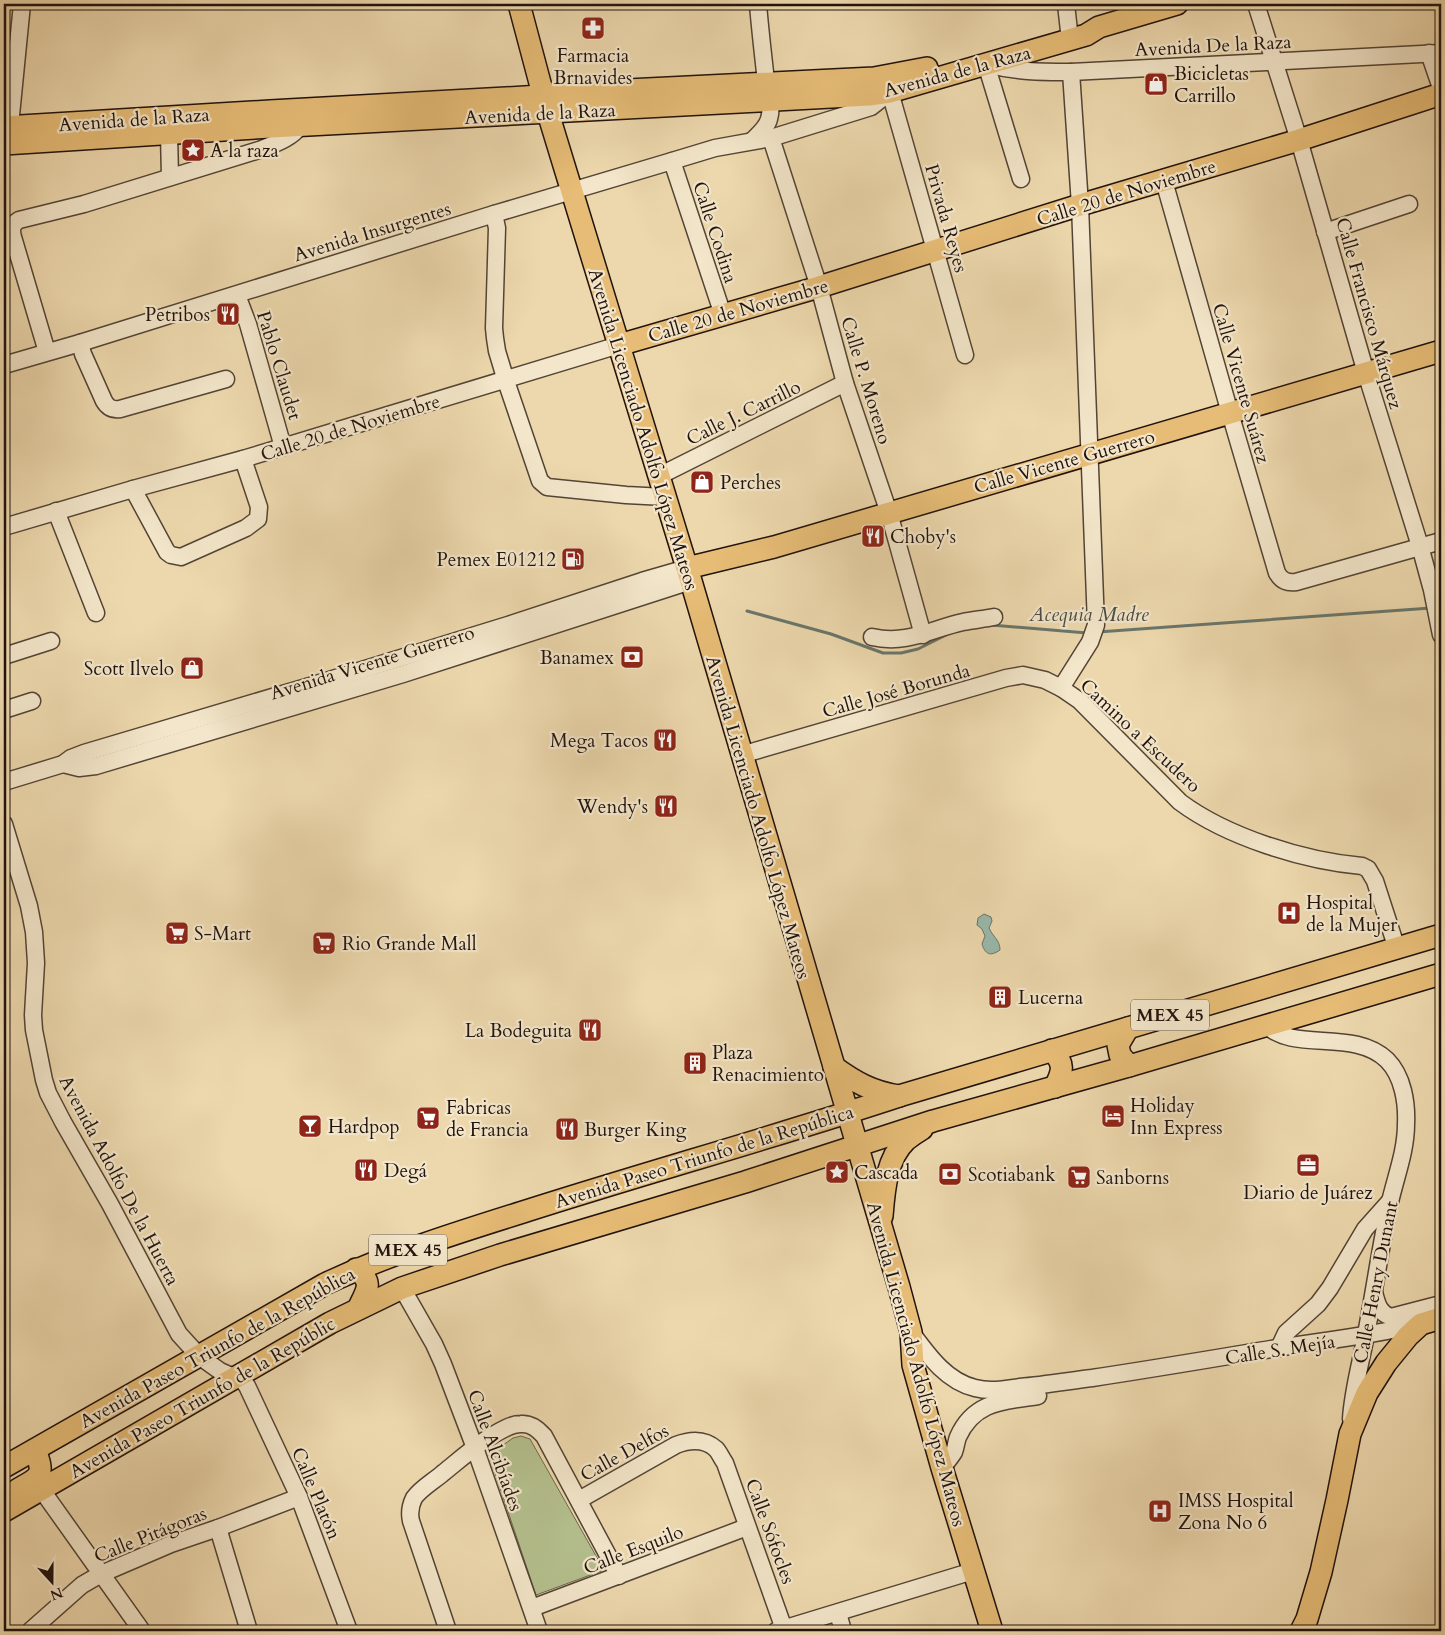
<svg xmlns="http://www.w3.org/2000/svg" width="1445" height="1635" font-family="Cardo,serif">
<style>
.green{fill:#b4bf8d;stroke:#6a684d}
.water{fill:#99b9ac;stroke:#69766c}
.lines{fill:none;stroke-linecap:round;stroke-linejoin:round}
.stream{stroke:#69766c;stroke-width:3}
.minor-casing{stroke:#534435;stroke-width:19}
.major-casing{stroke:#20120d;stroke-width:24}
.minor{stroke:#f3e6ca;stroke-width:16}
.major{stroke:#e6bc76;stroke-width:21}
.labels{text-anchor:middle;stroke-width:4.5;stroke-linejoin:round;paint-order:stroke}
.shield{fill:#f3e6ca;stroke:#5f5246;stroke-width:1}
.shield-label{font-size:18px;font-weight:bold;fill:#20120d}
.street-label{font-size:19px;fill:#20120d;stroke:#f3e6ca}
.poi-label{font-size:19px;fill:#20120d;stroke:#f3e6ca;text-anchor:start}
.water-label{font-size:20px;font-style:italic;fill:#4a4c45;stroke:#f3e6ca}
</style>
<rect width="100%" height="100%" fill="#edd8ad"/>
<filter id="stains"><feTurbulence type="fractalNoise" baseFrequency=".004" numOctaves="4"/><feColorMatrix values="0 0 0 0 .2 0 0 0 0 .09 0 0 0 0 .02 0 0 0 .5 -.17"/></filter>
<radialGradient id="worn" r=".72"><stop offset=".6" stop-color="#630" stop-opacity="0"/><stop offset="1" stop-color="#630" stop-opacity=".3"/></radialGradient>
<!-- green -->
<polygon class="green" points="521,1436 530,1439 604,1570 536,1595 489,1455 513,1438"/>
<!-- water -->
<path class="water" d="M 984,914 L 991,917 L 992,921 L 989,928 C 993,937 1000,940 1000,950 C 990,957 985,954 982,944 L 985,936 L 982,929 L 977,925 L 978,918 Z"/>
<g class="lines">
<!-- stream -->
<g class="stream">
<polyline points="747,611 831,634 883,653 901,653 918,649 946,635"/>
<polyline points="991,625 1087,633"/>
<polyline points="1098,632 1431,608"/>
</g>
<!-- minor casing -->
<g class="minor-casing">
<g id="minor">
<polyline points="1066,4 1070,40"/>
<polyline points="1256,4 1299,140 1366,373 1420,546 1432,590 1441,635"/>
<polyline points="1429,53 1441,88"/>
<path d="M 986,64 C 1017,72 1039,72 1071,72 L 1441,53"/>
<polyline points="986,64 1021,179"/>
<polyline points="169,134 170,177"/>
<polyline points="10,138 11,115 22,4"/>
<polyline points="771,138 819,287 845,383 889,513 923,635"/>
<path d="M 753,140 C 759,134 767,127 769,119 C 773,106 768,93 766,81 C 763,55 760,29 758,4"/>
<polyline points="672,161 723,315"/>
<path d="M 1164,181 L 1230,413 L 1277,573 C 1282,581 1287,583 1296,582 L 1441,541"/>
<polyline points="494,214 497,228 494,328 495,338 497,351 506,381 540,481 547,487 626,495 665,497"/>
<polyline points="1325,232 1409,204"/>
<polyline points="237,295 248,324 283,447"/>
<path d="M 80,343 L 83,354 L 104,401 C 108,408 112,410 120,409 L 226,379"/>
<path d="M 47,352 L 13,237 C 11,229 12,224 19,220 L 84,204 L 259,150 C 274,144 291,139 301,125"/>
<polyline points="4,365 80,343 494,214 672,161 715,148 771,138 871,107 890,92 965,355"/>
<polyline points="659,476 845,383"/>
<polyline points="133,489 167,552 171,555 181,557 246,528 258,519 259,507 243,459"/>
<polyline points="56,511 96,613"/>
<polyline points="4,527 133,489 243,459 619,345"/>
<path d="M 872,637 C 907,645 931,629 963,622 C 973,620 984,619 994,617"/>
<polyline points="4,656 51,641"/>
<polyline points="1061,688 1090,642 1096,625 1080,205 1071,72"/>
<polyline points="4,710 32,701"/>
<path d="M 741,755 L 1006,678 L 1023,675 L 1045,680 L 1061,688 L 1080,701 L 1180,802 C 1227,837 1304,861 1362,866 L 1368,869 L 1375,881 L 1397,949"/>
<polyline points="63,764 79,768 96,766 403,674 691,581"/>
<polyline points="4,782 63,764 71,758 84,753 313,685 508,625 642,581 687,568"/>
<polyline points="4,824 29,906 34,932 36,963 33,1015 34,1030 44,1080 48,1093 63,1122 110,1204 179,1334 199,1356 220,1371 243,1381 247,1386 299,1497 349,1631"/>
<path d="M 1266,1025 C 1294,1053 1354,1028 1387,1060 C 1403,1076 1407,1103 1406,1124 C 1406,1151 1396,1176 1390,1202 C 1381,1244 1375,1287 1367,1329 C 1362,1359 1353,1388 1351,1419"/>
<polyline points="402,1288 434,1344 443,1364 475,1448 539,1631"/>
<path d="M 1374,1292 C 1377,1304 1379,1313 1391,1317 L 1441,1304"/>
<path d="M 911,1332 C 928,1355 946,1381 975,1388 C 990,1392 1006,1389 1020,1387 C 1044,1385 1068,1381 1092,1378 C 1152,1369 1211,1359 1271,1349 C 1321,1341 1371,1336 1420,1324"/>
<polyline points="1279,1348 1286,1333 1318,1304 1330,1288 1365,1229 1390,1201"/>
<path d="M 942,1468 C 946,1463 951,1457 954,1452 C 956,1447 956,1442 958,1437 C 974,1401 1004,1401 1038,1396"/>
<polyline points="41,1489 142,1631"/>
<path d="M 579,1500 L 676,1445 C 689,1440 704,1438 716,1449 C 719,1452 722,1459 725,1463 L 784,1629"/>
<polyline points="218,1528 249,1631"/>
<polyline points="532,1608 747,1527"/>
<polyline points="838,1613 843,1631"/>
<polyline points="30,1631 82,1585 101,1574 171,1544 218,1528 299,1497"/>
<path d="M 448,1631 L 411,1521 C 409,1512 410,1506 414,1498 C 421,1488 434,1481 443,1473 C 463,1457 483,1439 506,1428 C 510,1426 516,1424 521,1424 C 531,1423 538,1429 544,1436 L 619,1576"/>
<polyline points="776,1631 973,1571"/>
</g>
</g>
<!-- major casing -->
<g class="major-casing">
<g id="major">
<polyline points="519,4 548,113 691,581 899,1287 911,1332 913,1365 942,1468 992,1631"/>
<polyline points="4,127 270,111 525,97 607,91 874,78 927,68"/>
<polyline points="4,144 271,127 869,95 890,92 1086,35 1099,27 1177,4"/>
<polyline points="619,345 819,287 1080,205 1299,140 1441,94"/>
<polyline points="687,568 774,547 1441,351"/>
<polyline points="1128,1028 1118,1045 1120,1055 1129,1066"/>
<path d="M 1052,1050 C 1065,1064 1063,1071 1055,1087"/>
<path d="M 834,1067 C 855,1082 872,1092 899,1096"/>
<path d="M 882,1216 C 884,1191 886,1159 906,1140 C 911,1136 917,1132 922,1129"/>
<path d="M 356,1269 C 374,1282 367,1290 359,1307"/>
<path d="M 4,1467 L 325,1284 C 389,1254 456,1233 523,1212 C 648,1172 775,1137 899,1096 L 1441,935"/>
<path d="M 17,1490 C 39,1477 46,1477 35,1450"/>
<polyline points="4,1511 330,1323 402,1288 500,1255 745,1182 933,1121 1129,1066 1441,974"/>
<polyline points="1301,1631 1307,1619 1321,1572 1337,1500 1350,1434 1367,1393 1386,1363 1408,1336 1421,1324 1441,1318"/>
</g>
</g>
<!-- minor -->
<use href="#minor" class="minor"/>
<!-- major -->
<use href="#major" class="major"/>
</g>
<!-- icons -->
<defs>
<g id="pharmacy-square" transform="scale(1.25)"><rect x="-9" y="-9" width="18" height="18" rx="4" fill="#8f2418" stroke="#f3e6ca"/><path d="M-2-6h4v4h4v4h-4v4h-4v-4h-4v-4h4Z" fill="#fff"/></g>
<g id="shop-square" transform="scale(1.25)"><rect x="-9" y="-9" width="18" height="18" rx="4" fill="#8f2418" stroke="#f3e6ca"/><path d="M-5-2.5h2.3a2.7 3.5 0 0 1 5.4 0H5L5.5 6h-11ZM-1.5-2.5h3a1.5 2.3 0 0 0-3 0Z" fill="#fff"/></g>
<g id="sight-square" transform="scale(1.25)"><rect x="-9" y="-9" width="18" height="18" rx="4" fill="#8f2418" stroke="#f3e6ca"/><path d="M0-6L1.8-2.2L6-1.7L2.9 1.2L3.7 5.4L0 3.3L-3.7 5.4L-2.9 1.2L-6-1.7L-1.8-2.2Z" fill="#fff"/></g>
<g id="restaurant-square" transform="scale(1.25)"><rect x="-9" y="-9" width="18" height="18" rx="4" fill="#8f2418" stroke="#f3e6ca"/><path d="M-5-6h1v4h1v-4h1v4h1v-4h1v5L-1.5 .5V6h-2V.5L-5-1ZM5-6V6H3V1.5H1.5Q1.5-4 5-6Z" fill="#fff"/></g>
<g id="fuel-square" transform="scale(1.25)"><rect x="-9" y="-9" width="18" height="18" rx="4" fill="#8f2418" stroke="#f3e6ca"/><path d="M-5.5-6h7V0h2V4h1.3V-2.5L3-4.5l.8-.8L6-3V5H2.5V1h-1V6h-7ZM-4.2-4.7v3.2H.2V-4.7Z" fill="#fff"/></g>
<g id="bank-square" transform="scale(1.25)"><rect x="-9" y="-9" width="18" height="18" rx="4" fill="#8f2418" stroke="#f3e6ca"/><path d="M-6-4H6V4H-6ZM0-2.3a2.3 2.3 0 1 0 0 4.6a2.3 2.3 0 1 0 0-4.6Z" fill="#fff"/></g>
<g id="hospital-square" transform="scale(1.25)"><rect x="-9" y="-9" width="18" height="18" rx="4" fill="#8f2418" stroke="#f3e6ca"/><path d="M-5-5h3v3.5h4V-5h3V5h-3V1.5h-4V5h-3Z" fill="#fff"/></g>
<g id="supermarket-square" transform="scale(1.25)"><rect x="-9" y="-9" width="18" height="18" rx="4" fill="#8f2418" stroke="#f3e6ca"/><path d="M-6-5.5h2.5l.6 2H6L4.5 2H-2.5L-4.4-4H-6ZM-1.5 3.2a1.3 1.3 0 1 0 .1 0ZM3 3.2a1.3 1.3 0 1 0 .1 0Z" fill="#fff"/></g>
<g id="building-square" transform="scale(1.25)"><rect x="-9" y="-9" width="18" height="18" rx="4" fill="#8f2418" stroke="#f3e6ca"/><path d="M-4-6H4V6H1V3H-1V6H-4ZM-2.5-4.3h1.7v1.8h-1.7ZM.8-4.3h1.7v1.8H.8ZM-2.5-1h1.7V.8h-1.7ZM.8-1h1.7V.8H.8Z" fill="#fff"/></g>
<g id="hotel-square" transform="scale(1.25)"><rect x="-9" y="-9" width="18" height="18" rx="4" fill="#8f2418" stroke="#f3e6ca"/><path d="M-6-4.5h1.5V1H6V5H4.5V3h-9V5H-6ZM-4 0a1.8 1.8 0 1 1 3.6 0ZM.5 0V-2.5h3Q6-2.5 6 0Z" fill="#fff"/></g>
<g id="bar-square" transform="scale(1.25)"><rect x="-9" y="-9" width="18" height="18" rx="4" fill="#8f2418" stroke="#f3e6ca"/><path d="M-6-5H6L.8 .8V4.5H3.5V6h-7V4.5H-.8V.8Z" fill="#fff"/></g>
<g id="office-square" transform="scale(1.25)"><rect x="-9" y="-9" width="18" height="18" rx="4" fill="#8f2418" stroke="#f3e6ca"/><path d="M-6-3h4V-5.5h4V-3h4V5H-6ZM-1-4.5V-3h2v-1.5ZM-6 0V1H6V0Z" fill="#fff"/></g>
</defs>
<g fill-rule="evenodd">
<use href="#pharmacy-square" x="593" y="28"/>
<use href="#shop-square" x="1156" y="84"/>
<use href="#sight-square" x="193" y="150"/>
<use href="#restaurant-square" x="228" y="314"/>
<use href="#shop-square" x="702" y="482"/>
<use href="#restaurant-square" x="873" y="536"/>
<use href="#fuel-square" x="573" y="559"/>
<use href="#bank-square" x="632" y="657"/>
<use href="#shop-square" x="192" y="668"/>
<use href="#restaurant-square" x="665" y="740"/>
<use href="#restaurant-square" x="666" y="806"/>
<use href="#hospital-square" x="1289" y="913"/>
<use href="#supermarket-square" x="177" y="933"/>
<use href="#supermarket-square" x="324" y="943"/>
<use href="#building-square" x="1000" y="997"/>
<use href="#restaurant-square" x="590" y="1030"/>
<use href="#building-square" x="695" y="1063"/>
<use href="#hotel-square" x="1113" y="1116"/>
<use href="#supermarket-square" x="428" y="1118"/>
<use href="#bar-square" x="310" y="1126"/>
<use href="#restaurant-square" x="567" y="1129"/>
<use href="#office-square" x="1308" y="1165"/>
<use href="#restaurant-square" x="366" y="1170"/>
<use href="#sight-square" x="837" y="1172"/>
<use href="#bank-square" x="950" y="1174"/>
<use href="#supermarket-square" x="1079" y="1177"/>
<use href="#hospital-square" x="1160" y="1511"/>
</g>
<g class="labels">
<!-- shield labels -->
<g class="shield">
<rect x="1131" y="999.5" width="78" height="31" rx="4"/>
<rect x="369" y="1234.5" width="78" height="31" rx="4"/>
</g>
<g class="shield-label">
<text x="1170" y="1021">MEX 45</text>
<text x="408" y="1256">MEX 45</text>
</g>
<!-- street labels -->
<g class="street-label">
<text transform="translate(1213 45) rotate(-3)" y="7">Avenida De la Raza</text>
<text transform="translate(957 71) rotate(-15)" y="7">Avenida de la Raza</text>
<text transform="translate(540 113) rotate(-3)" y="7">Avenida de la Raza</text>
<text transform="translate(134 119) rotate(-4)" y="7">Avenida de la Raza</text>
<text transform="translate(1126 192) rotate(-17)" y="7">Calle 20 de Noviembre</text>
<text transform="translate(947 218) rotate(74)" y="7">Privada Reyes</text>
<text transform="translate(372 231) rotate(-17)" y="7">Avenida Insurgentes</text>
<text transform="translate(716 232) rotate(72)" y="7">Calle Codina</text>
<text transform="translate(738 310) rotate(-16)" y="7">Calle 20 de Noviembre</text>
<text transform="translate(1370 313) rotate(74)" y="7">Calle Francisco Márquez</text>
<text transform="translate(280 365) rotate(73)" y="7">Pablo Claudet</text>
<text transform="translate(867 380) rotate(73)" y="7">Calle P. Moreno</text>
<text transform="translate(1242 383) rotate(74)" y="7">Calle Vicente Suárez</text>
<text transform="translate(743 412) rotate(-26)" y="7">Calle J. Carrillo</text>
<text transform="translate(350 427) rotate(-17)" y="7">Calle 20 de Noviembre</text>
<text transform="translate(644 429) rotate(73)" y="7">Avenida Licenciado Adolfo López Mateos</text>
<text transform="translate(1064 461) rotate(-16)" y="7">Calle Vicente Guerrero</text>
<text transform="translate(372 662) rotate(-17)" y="7">Avenida Vicente Guerrero</text>
<text transform="translate(896 690) rotate(-16)" y="7">Calle José Borunda</text>
<text transform="translate(1141 735) rotate(43)" y="7">Camino a Escudero</text>
<text transform="translate(759 817) rotate(74)" y="7">Avenida Licenciado Adolfo López Mateos</text>
<text transform="translate(704 1156) rotate(-17)" y="7">Avenida Paseo Triunfo de la República</text>
<text transform="translate(120 1180) rotate(62)" y="7">Avenida Adolfo De la Huerta</text>
<text transform="translate(1375 1282) rotate(-79)" y="7">Calle Henry Dunant</text>
<text transform="translate(217 1347) rotate(-29)" y="7">Avenida Paseo Triunfo de la República</text>
<text transform="translate(1280 1349) rotate(-9)" y="7">Calle S. Mejía</text>
<text transform="translate(917 1364) rotate(75)" y="7">Avenida Licenciado Adolfo López Mateos</text>
<text transform="translate(202 1397) rotate(-30)" y="7">Avenida Paseo Triunfo de la Repúblic</text>
<text transform="translate(496 1450) rotate(70)" y="7">Calle Alcibíades</text>
<text transform="translate(624 1452) rotate(-29)" y="7">Calle Delfos</text>
<text transform="translate(317 1493) rotate(67)" y="7">Calle Platón</text>
<text transform="translate(771 1531) rotate(70)" y="7">Calle Sófocles</text>
<text transform="translate(150 1534) rotate(-22)" y="7">Calle Pitágoras</text>
<text transform="translate(633 1549) rotate(-21)" y="7">Calle Esquilo</text>
</g>
<!-- poi labels -->
<g class="poi-label">
<text x="593" y="62" text-anchor="middle">Farmacia<tspan x="593" dy="22">Brnavides</tspan></text>
<text x="1174" y="80">Bicicletas<tspan x="1174" dy="22">Carrillo</tspan></text>
<text x="210" y="157">A la raza</text>
<text x="210" y="321" text-anchor="end">Petribos</text>
<text x="720" y="489">Perches</text>
<text x="890" y="543">Choby's</text>
<text x="556" y="566" text-anchor="end">Pemex E01212</text>
<text x="614" y="664" text-anchor="end">Banamex</text>
<text x="174" y="675" text-anchor="end">Scott Ilvelo</text>
<text x="648" y="747" text-anchor="end">Mega Tacos</text>
<text x="648" y="813" text-anchor="end">Wendy's</text>
<text x="1306" y="909">Hospital<tspan x="1306" dy="22">de la Mujer</tspan></text>
<text x="194" y="940">S-Mart</text>
<text x="342" y="950">Rio Grande Mall</text>
<text x="1018" y="1004">Lucerna</text>
<text x="572" y="1037" text-anchor="end">La Bodeguita</text>
<text x="712" y="1059">Plaza<tspan x="712" dy="22">Renacimiento</tspan></text>
<text x="1130" y="1112">Holiday<tspan x="1130" dy="22">Inn Express</tspan></text>
<text x="446" y="1114">Fabricas<tspan x="446" dy="22">de Francia</tspan></text>
<text x="328" y="1133">Hardpop</text>
<text x="584" y="1136">Burger King</text>
<text x="384" y="1177">Degá</text>
<text x="854" y="1179">Cascada</text>
<text x="968" y="1181">Scotiabank</text>
<text x="1096" y="1184">Sanborns</text>
<text x="1308" y="1199" text-anchor="middle">Diario de Juárez</text>
<text x="1178" y="1507">IMSS Hospital<tspan x="1178" dy="22">Zona No 6</tspan></text>
</g>
<!-- water labels -->
<g class="water-label">
<text x="1089" y="621">Acequia Madre</text>
</g>
</g>
<!-- margin -->
<rect width="1445" height="1635" fill="none" stroke="#edd8ad" stroke-width="20"/>
<rect x="5" y="5" width="1435" height="1625" fill="none" stroke="#20120d" stroke-width="2.5"/>
<rect x="10" y="10" width="1425" height="1615" fill="none" stroke="#20120d"/>
<!-- north arrow -->
<g transform="translate(52 1582) rotate(159)" stroke="#f3e6ca" stroke-width="4" paint-order="stroke">
<path d="M0-4L9 19L0 12L-9 19Z" fill="#20120d"/>
<text y="-8" font-size="14" font-weight="bold" text-anchor="middle" fill="#20120d">N</text>
</g>
<rect width="100%" height="100%" filter="url(#stains)"/>
<rect width="100%" height="100%" fill="url(#worn)"/>
</svg>
